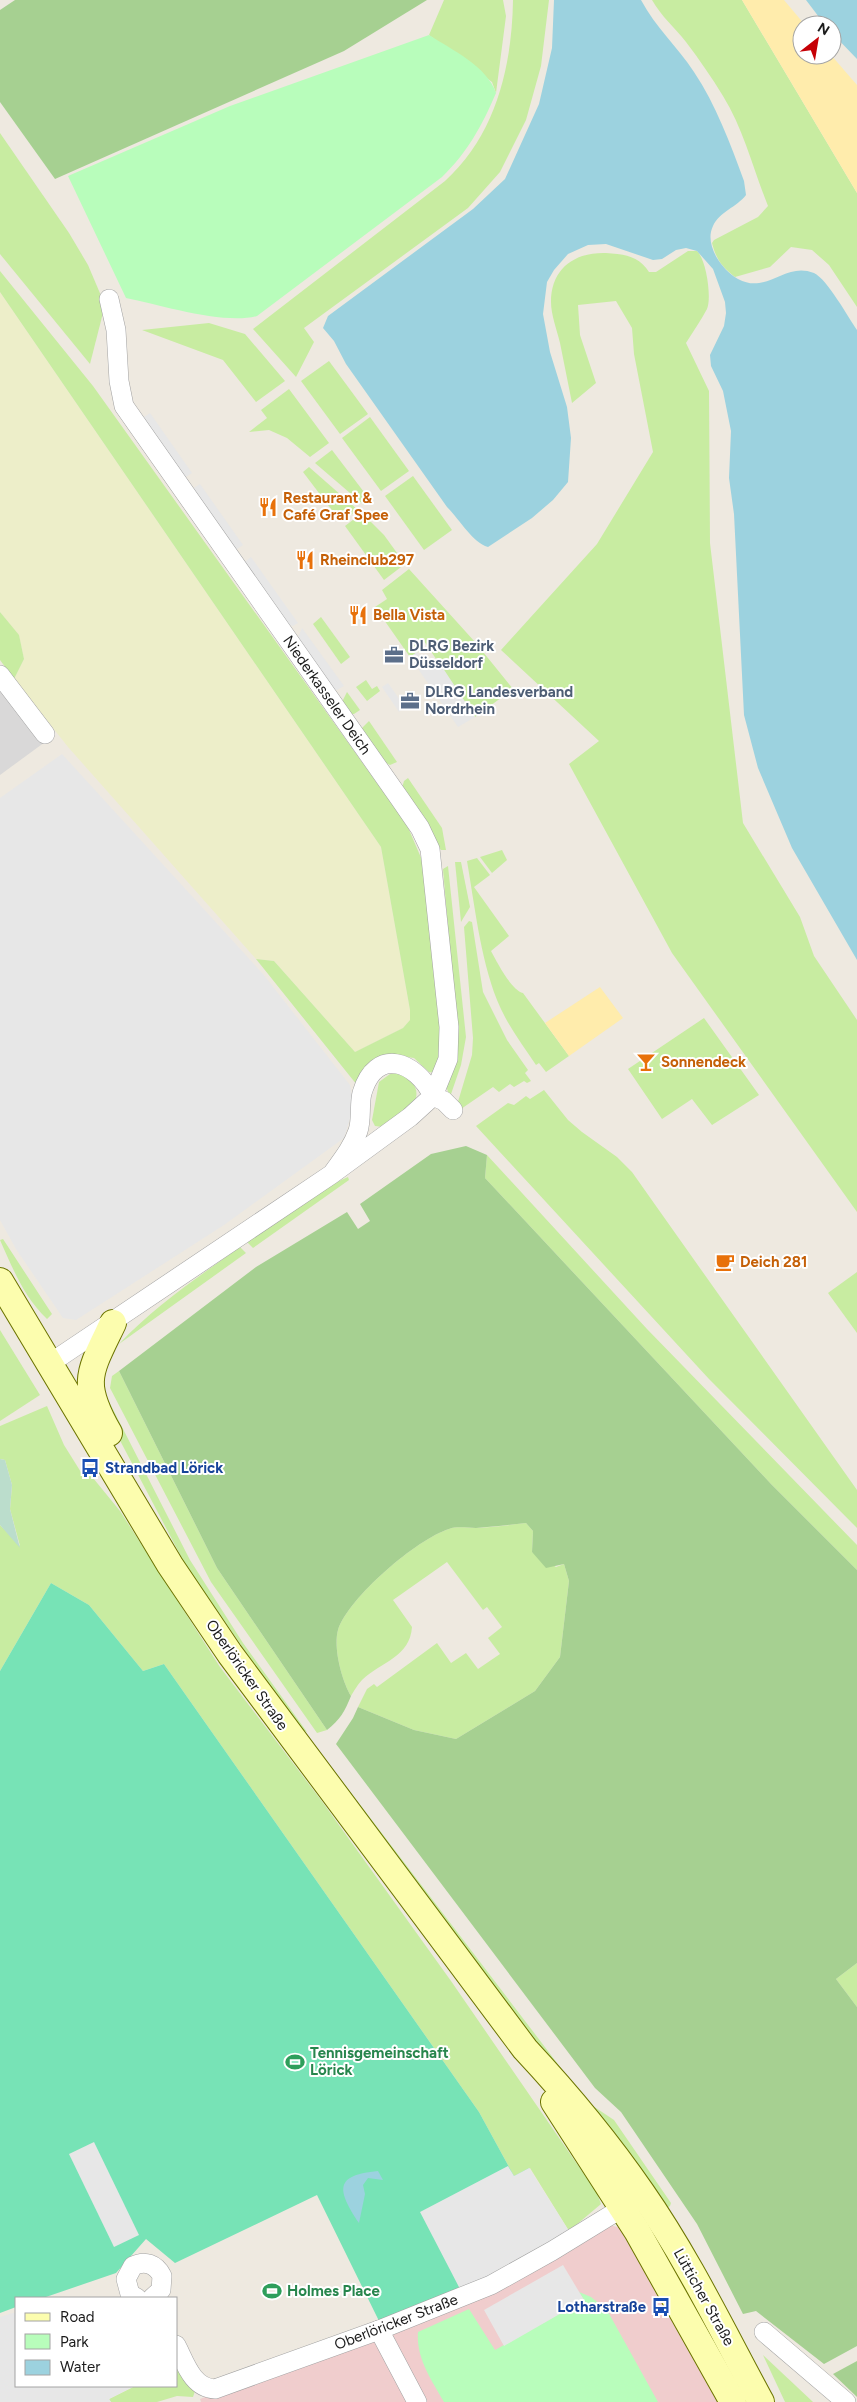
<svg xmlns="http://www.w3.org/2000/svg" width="857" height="2402" font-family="Figtree,sans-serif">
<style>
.residential{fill:#d9d8d8}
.commercial{fill:#f0cdcd}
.farmland{fill:#edeec9}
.grass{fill:#c8eca1}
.forest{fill:#a6d091}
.wetland{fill:#bdc}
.sand{fill:#ffecac}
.park{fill:#b8fdbb}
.pitch{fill:#77e3b6}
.parking{fill:#e7e7e7}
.water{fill:#9cd2df}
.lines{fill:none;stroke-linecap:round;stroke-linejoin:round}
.minor-casing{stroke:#a2a2a2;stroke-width:20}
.secondary-casing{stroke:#6c7400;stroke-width:28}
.minor{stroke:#fff;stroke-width:19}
.secondary{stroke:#fcfdae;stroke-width:26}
.labels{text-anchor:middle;stroke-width:4;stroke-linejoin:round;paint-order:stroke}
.food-label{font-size:15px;font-weight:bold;fill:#c56008;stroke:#fff;text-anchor:start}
.service-label{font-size:15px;font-weight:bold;fill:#4e5e75;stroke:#fff;text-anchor:start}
.street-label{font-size:15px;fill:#1b1b1b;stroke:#fff}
.transit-label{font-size:15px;font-weight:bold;fill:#164399;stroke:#fff;text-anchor:start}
.leisure-label{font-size:15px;font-weight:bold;fill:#27864d;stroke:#fff;text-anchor:start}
</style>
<rect width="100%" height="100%" fill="#eee9e0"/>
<!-- residential -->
<polygon class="residential" points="0,683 45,742 0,775"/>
<!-- commercial -->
<polygon class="commercial" points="604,2224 631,2230 725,2402 201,2402 200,2399 383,2332"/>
<!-- farmland -->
<polygon class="farmland" points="0,292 381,847 410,1010 410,1020 403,1028 355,1052 274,961 256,959 68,747 14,679 24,659 19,636 0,612"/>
<!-- grass -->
<g class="grass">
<polygon points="444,0 503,0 506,16 496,93 492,82 429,35"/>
<path d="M 513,0 L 549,0 L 541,66 L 526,120 L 500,172 L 468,208 L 304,328 L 314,342 L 296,377 L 253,329 L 445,181 C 496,135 512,66 513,0 Z"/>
<path d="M 652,0 L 742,0 L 857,193 L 857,307 L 829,265 L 812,250 L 791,247 L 770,267 L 735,277 C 722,267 716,259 712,243 L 714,240 L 758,217 L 768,206 C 753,169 744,130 723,96 C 712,78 699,59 686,42 C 675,28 661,16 652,0 Z"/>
<polygon points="0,133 69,233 88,265 105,305 90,364 0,254"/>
<path d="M 688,251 L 697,251 C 706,259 712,297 707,309 C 701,320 693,332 686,343 L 709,391 L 710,543 L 743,823 L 800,917 L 814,956 L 857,1020 L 857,1212 L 672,953 L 569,764 L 599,741 L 501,650 L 597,544 L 653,452 L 634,354 L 632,328 L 616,301 L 578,305 L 580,335 L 596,383 L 572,403 C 568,383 564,363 560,343 C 557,330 551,315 551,302 C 551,269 574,252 606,253 C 624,254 639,256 649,272 L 656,272 Z"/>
<polygon points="0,271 93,386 407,825 422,860 442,1040 436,1073 429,1072 414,1058 400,1056 357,1085 256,959 274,961 355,1052 403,1028 410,1020 410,1010 381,847 0,292"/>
<polygon points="209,323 245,334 285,381 256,402 223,360 142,330"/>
<polygon points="329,361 368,414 340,434 301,381"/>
<polygon points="289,389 329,443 310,457 287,438 269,430 249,432 267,418 261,410"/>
<polygon points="370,417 409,471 381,491 342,438"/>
<polygon points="332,450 370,500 364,505 315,463"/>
<polygon points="309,467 358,510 341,522 303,472"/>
<polygon points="413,476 452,530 424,550 385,496"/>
<polygon points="362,513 384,535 405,564 384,580 345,526"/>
<polygon points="409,569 475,642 513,689 475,717 422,638 417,642 422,649 410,657 375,607 387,599 382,590"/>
<polygon points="0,612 19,635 24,659 14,679 0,660"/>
<polygon points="321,617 350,657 341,664 313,624"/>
<polygon points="366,680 372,689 377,686 380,691 367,701 356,687"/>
<polygon points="347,692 360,710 354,714 351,714 342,702"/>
<polygon points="369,721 397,762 390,765 384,762 361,729"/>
<polygon points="408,778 442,828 446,850 441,850 435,843 402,788 404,781"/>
<polygon points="502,850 507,860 492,873 480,857"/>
<path d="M 477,858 L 490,875 L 474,887 L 509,936 L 491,951 C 497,962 511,990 523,993 L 569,1056 L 546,1072 L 539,1063 L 536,1065 C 522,1044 506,1023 497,1000 C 480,956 475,907 467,861 Z"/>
<polygon points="455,862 461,862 470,907 461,922"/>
<polygon points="448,866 466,1037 461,1065 450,1097 446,1086 457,1036 443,869"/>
<polygon points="469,921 472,922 483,992 507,1040 528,1070 525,1073 531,1081 527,1083 524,1081 514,1087 510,1084 499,1092 493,1087 461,1109 457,1105 472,1055 473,1038 464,927"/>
<polygon points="704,1018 759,1095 712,1125 692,1099 662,1119 628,1069"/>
<path d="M 399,1073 C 412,1078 421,1090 414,1103 L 383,1127 L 375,1126 L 372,1120 L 379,1082 L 390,1074 Z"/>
<polygon points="544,1090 568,1120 582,1132 617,1157 632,1172 656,1206 857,1490 857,1528 709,1379 476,1126 508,1103 514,1105 526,1096 530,1099"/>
<polygon points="487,1155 647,1329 857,1545 857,1570 771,1484 485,1178"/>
<polygon points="348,1177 349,1180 253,1248 247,1242 328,1186"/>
<path d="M 3,1239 L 52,1314 L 47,1319 C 24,1297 13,1269 0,1240 Z"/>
<path d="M 240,1247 L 246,1253 L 119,1344 C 155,1306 198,1277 240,1247 Z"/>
<polygon points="857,1272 857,1333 828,1293"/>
<polygon points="0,1330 40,1395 0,1421"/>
<polygon points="119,1371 217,1568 327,1730 317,1733 211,1582 110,1388 112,1376"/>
<polygon points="99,1382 190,1560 243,1643 307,1732 299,1729 185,1564 105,1412"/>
<polygon points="47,1406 64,1445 84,1477 89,1473 120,1511 220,1667 321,1800 451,1981 597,2193 601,2204 569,2231 530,2168 514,2176 479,2112 164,1664 143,1671 89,1605 51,1583 0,1671 0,1525 20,1546 10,1509 12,1485 5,1460 0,1459 0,1426"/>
<path d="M 526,1523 L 533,1531 L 532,1552 L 556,1567 L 564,1564 L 569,1581 L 560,1657 L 535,1691 L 456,1739 L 414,1730 L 358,1707 L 367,1689 L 374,1684 L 377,1687 L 437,1643 L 451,1663 L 466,1653 L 478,1669 L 500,1654 L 488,1638 L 502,1627 L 487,1607 L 483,1610 L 447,1562 L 393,1600 L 412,1627 C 410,1657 381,1662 362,1680 C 358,1684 354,1691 351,1696 C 342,1681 333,1648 338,1630 C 349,1597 417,1539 449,1529 C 457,1526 467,1528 476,1528 C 493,1527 509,1525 526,1523 Z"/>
<polygon points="323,1756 583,2097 590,2104 614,2120 671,2203 670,2206 664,2210 326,1766"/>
<polygon points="857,1963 857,2007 836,1979"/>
<polygon points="763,2355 813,2402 785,2402"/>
<polygon points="176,2359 195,2391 193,2397 177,2396 157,2402 111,2402 109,2399 135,2386 176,2386"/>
</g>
<!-- forest -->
<g class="forest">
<polygon points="15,0 427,0 344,51 55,179 0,102 0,10"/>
<path d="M 466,1146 L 487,1155 L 485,1178 L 771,1484 L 857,1570 L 857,1963 L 836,1979 L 857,2007 L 857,2346 L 824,2364 L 756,2311 L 743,2314 L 697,2224 L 621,2112 L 595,2088 L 336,1744 L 353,1718 L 358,1707 L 414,1730 L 456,1739 L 535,1691 L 560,1657 L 569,1581 L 564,1564 L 546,1568 L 532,1552 L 533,1531 L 526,1523 C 509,1525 492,1527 476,1528 C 467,1528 457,1526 449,1529 C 417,1539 349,1597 338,1630 C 333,1648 342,1681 351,1696 C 345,1711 340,1720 327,1730 L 217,1568 L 119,1371 L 256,1267 L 347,1212 L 358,1229 L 370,1221 L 360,1204 L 431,1154 Z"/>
<polygon points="857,2361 857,2397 833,2374"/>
</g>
<!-- wetland -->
<polygon class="wetland" points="0,1459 5,1460 12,1485 10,1509 20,1548 0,1525"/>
<!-- sand -->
<g class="sand">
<polygon points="742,0 784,0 805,25 802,25 802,55 831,55 857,85 857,193"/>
<polygon points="600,987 623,1018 569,1056 545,1023"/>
</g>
<!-- park -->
<g class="park">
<path d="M 429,35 C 452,50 487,66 496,93 C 482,126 467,153 442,177 L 257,316 C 224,325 161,305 126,298 L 68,176 L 230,106 Z"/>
<path d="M 579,2292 L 591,2297 L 607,2310 L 658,2402 L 444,2402 C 431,2379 416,2358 418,2332 L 469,2309 L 495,2350 L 584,2300 Z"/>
</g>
<!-- pitch -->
<polygon class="pitch" points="51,1583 89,1605 143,1671 164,1664 479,2112 514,2176 529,2168 486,2278 379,2321 317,2195 175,2263 146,2239 116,2273 43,2298 16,2298 16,2307 0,2313 0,1671"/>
<!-- parking -->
<g class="parking">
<polygon points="150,413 192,473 183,479 140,420"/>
<polygon points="200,484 243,545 234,551 191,490"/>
<polygon points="251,557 298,623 293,626 285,624 241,565"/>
<polygon points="302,628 344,686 337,690 331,689 297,640"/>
<polygon points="417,652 427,666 437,659 475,717 458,727 410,657"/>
<polygon points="388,683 405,707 399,712 382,687"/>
<polygon points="62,754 263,974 350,1085 354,1105 344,1138 224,1225 76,1320 63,1318 16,1249 0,1220 0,798"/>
<polygon points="94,2142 139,2235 114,2247 69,2154"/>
<polygon points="508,2166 514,2176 529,2168 569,2231 486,2278 460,2289 420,2212"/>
<polygon points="563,2265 584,2300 504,2346 484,2310"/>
<polygon points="16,2312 16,2386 135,2386 109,2399 111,2402 0,2402 0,2317"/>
</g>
<!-- water -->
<g class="water">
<path d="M 554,0 L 641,0 C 656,28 677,46 694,72 C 716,105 730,143 744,181 L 746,195 C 737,207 719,212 713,226 C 708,236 711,248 717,258 C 722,266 729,274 738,279 C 767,295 785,261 814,273 C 827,279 848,317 857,330 L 857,960 L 792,848 L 758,768 L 744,715 L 734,514 L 729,478 L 731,431 L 723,391 L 711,366 L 710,355 L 724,326 L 726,313 L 725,302 L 713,269 L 697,251 L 686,248 L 676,250 L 662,259 L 653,260 L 606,244 L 588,245 L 568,254 L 554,270 L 547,282 L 543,314 L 550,352 L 567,407 L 571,438 L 568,482 L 553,500 L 532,518 L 488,547 C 472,542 460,520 447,507 L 346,364 L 334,341 L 323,328 L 328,316 L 473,209 L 505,179 L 539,104 L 552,48 Z"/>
<polygon points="806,0 857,0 857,59 832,33 832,25 825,25"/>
<path d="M 378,2171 L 383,2180 L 368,2178 L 363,2185 L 365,2194 L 359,2223 C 337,2190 334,2175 378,2171 Z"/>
</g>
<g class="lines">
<!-- minor casing -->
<g class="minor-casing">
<g id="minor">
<polyline points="109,299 116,330 119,381 124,406 400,799 420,828 430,849 449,1027 448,1059 433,1096 444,1101 453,1110"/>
<polyline points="0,675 45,734"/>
<path d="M 49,1364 L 332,1174 L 410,1117 L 433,1096 C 416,1061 376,1046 362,1093 C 359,1105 362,1119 358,1131 C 352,1148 342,1160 332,1174"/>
<path d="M 137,2298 L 130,2294 L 126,2279 L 133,2266 C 145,2260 156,2264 162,2276 L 161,2290 L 152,2298"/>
<polyline points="379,2330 417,2402"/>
<polyline points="764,2332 846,2402"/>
<path d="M 176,2345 C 185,2362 192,2388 215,2389 L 379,2330 L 491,2285 L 552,2251 L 632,2202"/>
</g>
</g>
<!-- secondary casing -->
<g class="secondary-casing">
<g id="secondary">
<path d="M 0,1281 L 170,1565 L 230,1654 L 525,2049 C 567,2094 607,2142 642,2193 C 688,2259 723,2332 761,2402"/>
<path d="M 109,1433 C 80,1382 89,1373 113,1323"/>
<polyline points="554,2102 637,2231 733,2402"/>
</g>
</g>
<!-- minor -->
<use href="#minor" class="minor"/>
<!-- secondary -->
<use href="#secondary" class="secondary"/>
</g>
<!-- icons -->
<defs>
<g id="restaurant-bare" transform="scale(1.5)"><path d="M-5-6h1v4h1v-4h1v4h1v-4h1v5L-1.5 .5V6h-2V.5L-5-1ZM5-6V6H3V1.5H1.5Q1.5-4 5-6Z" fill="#e8710a" stroke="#fff" stroke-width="2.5" paint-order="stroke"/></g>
<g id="office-bare" transform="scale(1.5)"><path d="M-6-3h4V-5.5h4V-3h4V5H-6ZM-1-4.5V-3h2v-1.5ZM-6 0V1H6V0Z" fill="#5c6f8a" stroke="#fff" stroke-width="2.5" paint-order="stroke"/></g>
<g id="bar-bare" transform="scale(1.5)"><path d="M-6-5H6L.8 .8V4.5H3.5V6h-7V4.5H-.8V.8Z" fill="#e8710a" stroke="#fff" stroke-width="2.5" paint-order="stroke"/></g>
<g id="cafe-bare" transform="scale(1.5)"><path d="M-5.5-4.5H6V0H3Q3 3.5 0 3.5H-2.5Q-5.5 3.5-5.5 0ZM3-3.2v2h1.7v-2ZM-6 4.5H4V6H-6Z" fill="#e8710a" stroke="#fff" stroke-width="2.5" paint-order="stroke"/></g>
<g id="bus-bare" transform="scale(1.5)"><path d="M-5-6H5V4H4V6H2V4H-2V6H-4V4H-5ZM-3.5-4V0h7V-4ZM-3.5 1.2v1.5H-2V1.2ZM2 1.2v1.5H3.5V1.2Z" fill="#1a4fb4" stroke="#fff" stroke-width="2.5" paint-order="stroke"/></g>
<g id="stadium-bare" transform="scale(1.5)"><path d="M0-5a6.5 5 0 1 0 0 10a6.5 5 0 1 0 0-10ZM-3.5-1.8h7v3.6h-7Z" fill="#2e9e5b" stroke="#fff" stroke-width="2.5" paint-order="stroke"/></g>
</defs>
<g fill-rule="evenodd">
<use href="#restaurant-bare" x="268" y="507"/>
<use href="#restaurant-bare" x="305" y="560"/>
<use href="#restaurant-bare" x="358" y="615"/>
<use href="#office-bare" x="394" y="655"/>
<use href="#office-bare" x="410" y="701"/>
<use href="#bar-bare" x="646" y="1062"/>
<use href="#cafe-bare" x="725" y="1262"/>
<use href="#bus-bare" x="90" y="1468"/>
<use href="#stadium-bare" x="295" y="2062"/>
<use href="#stadium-bare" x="272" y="2291"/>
<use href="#bus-bare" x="661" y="2307"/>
</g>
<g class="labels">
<!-- food labels -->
<g class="food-label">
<text x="283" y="503">Restaurant &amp;<tspan x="283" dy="17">Café Graf Spee</tspan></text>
<text x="320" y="565">Rheinclub297</text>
<text x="373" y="620">Bella Vista</text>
<text x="661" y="1067">Sonnendeck</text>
<text x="740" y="1267">Deich 281</text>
</g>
<!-- service labels -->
<g class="service-label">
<text x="409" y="651">DLRG Bezirk<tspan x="409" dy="17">Düsseldorf</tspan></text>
<text x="425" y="697">DLRG Landesverband<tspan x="425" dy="17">Nordrhein</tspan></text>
</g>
<!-- street labels -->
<g class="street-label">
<text transform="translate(327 695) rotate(55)" y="5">Niederkasseler Deich</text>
<text transform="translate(247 1675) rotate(55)" y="5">Oberlöricker Straße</text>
<text transform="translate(704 2297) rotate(61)" y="5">Lütticher Straße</text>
<text transform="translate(396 2322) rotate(-21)" y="5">Oberlöricker Straße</text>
</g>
<!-- transit labels -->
<g class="transit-label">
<text x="105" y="1473">Strandbad Lörick</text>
<text x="646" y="2312" text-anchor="end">Lotharstraße</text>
</g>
<!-- leisure labels -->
<g class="leisure-label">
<text x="310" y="2058">Tennisgemeinschaft<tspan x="310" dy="17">Lörick</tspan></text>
<text x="287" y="2296">Holmes Place</text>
</g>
</g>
<!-- legend -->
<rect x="15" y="2297" width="162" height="90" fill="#ffffff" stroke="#a4a4a4"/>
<rect x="25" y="2313" width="25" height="8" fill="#fcfdae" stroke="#a4a4a4"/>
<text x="60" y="2322" font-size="15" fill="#1b1b1b">Road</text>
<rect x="25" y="2334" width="25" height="15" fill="#b8fdbb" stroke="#a4a4a4"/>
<text x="60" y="2347" font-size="15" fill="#1b1b1b">Park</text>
<rect x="25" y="2360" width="25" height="15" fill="#9cd2df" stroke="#a4a4a4"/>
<text x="60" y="2372" font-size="15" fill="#1b1b1b">Water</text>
<!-- north arrow -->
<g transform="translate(817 40) rotate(31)"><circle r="24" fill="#ffffff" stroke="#a4a4a4"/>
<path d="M0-4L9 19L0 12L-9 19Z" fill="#c60006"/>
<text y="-8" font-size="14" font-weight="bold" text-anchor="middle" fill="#1b1b1b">N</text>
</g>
</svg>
